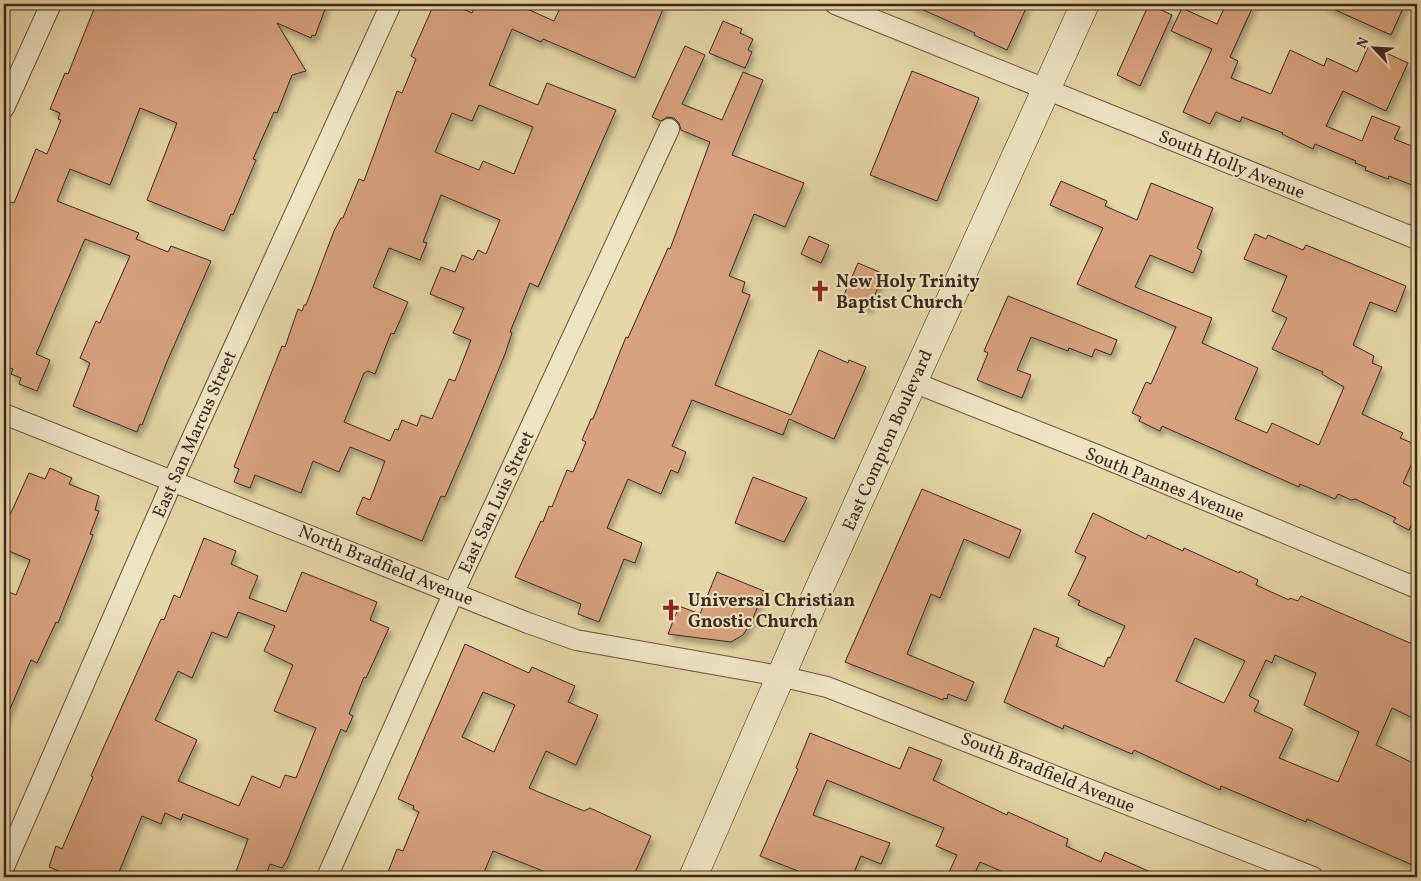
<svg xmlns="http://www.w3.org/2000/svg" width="1421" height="881" font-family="Vollkorn,serif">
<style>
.building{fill:#d8a27e;stroke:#3d261b;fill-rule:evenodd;filter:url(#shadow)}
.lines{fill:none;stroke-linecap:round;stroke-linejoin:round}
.street-casing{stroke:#67523e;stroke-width:22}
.secondary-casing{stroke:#3d261b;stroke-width:29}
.street{stroke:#efe5c5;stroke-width:20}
.secondary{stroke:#efe5c5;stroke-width:28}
.labels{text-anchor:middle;stroke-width:4;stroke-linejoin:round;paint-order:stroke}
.street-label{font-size:18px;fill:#3d261b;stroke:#efe5c5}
.poi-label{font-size:18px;font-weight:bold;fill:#3d261b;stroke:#efe5c5;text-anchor:start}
</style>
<defs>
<filter id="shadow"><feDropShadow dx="3" dy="5.5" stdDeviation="2.5" flood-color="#0004"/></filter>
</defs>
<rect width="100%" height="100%" fill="#e6d7a6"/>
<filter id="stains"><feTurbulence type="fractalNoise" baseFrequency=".004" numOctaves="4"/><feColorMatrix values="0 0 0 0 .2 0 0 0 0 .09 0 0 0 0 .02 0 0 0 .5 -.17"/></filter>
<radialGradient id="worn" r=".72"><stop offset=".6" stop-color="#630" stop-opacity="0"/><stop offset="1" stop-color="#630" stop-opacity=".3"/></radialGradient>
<!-- building -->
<g class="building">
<polygon points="96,4 327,4 315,36 312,35 311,38 277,23 306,71 292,75 277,113 274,112 253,159 256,160 233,215 231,214 224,231 147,200 177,123 140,108 110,185 70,169 57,201 139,233 136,239 168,252 171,246 211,261 166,364 142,425 140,424 137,432 73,406 90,363 80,358 96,321 100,323 130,256 85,239 36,354 50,360 37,391 19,384 21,378 11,374 13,369 4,366 4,245 10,230 4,228 4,213 8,201 14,203 36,149 47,154 61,120 58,119 60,113 50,109 65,73 68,74"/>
<path d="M 434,4 L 452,4 L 472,13 L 476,4 L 516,4 L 554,21 L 562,4 L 665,4 L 635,78 L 543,39 L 541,42 L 512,29 L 489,85 L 538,105 L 547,83 L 616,110 L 538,287 L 530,283 L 510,332 L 512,333 L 505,354 L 471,437 L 445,497 L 441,496 L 422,541 L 356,514 L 363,497 L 370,500 L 385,461 L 350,447 L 339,472 L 313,461 L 301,493 L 255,475 L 250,488 L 234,482 L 239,469 L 234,467 L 282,346 L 285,347 L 298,309 L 302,311 L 304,305 L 306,305 L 334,231 L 341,218 L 343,218 L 359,179 L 364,181 L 397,91 L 402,93 L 416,59 L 411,56 ZM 479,105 L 533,127 L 514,174 L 483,161 L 479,170 L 435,152 L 452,113 L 472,121 ZM 441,195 L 500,220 L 486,254 L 478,250 L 473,260 L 462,255 L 455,272 L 441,267 L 430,294 L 464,308 L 453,333 L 471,340 L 455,381 L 449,379 L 432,419 L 421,415 L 417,426 L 402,420 L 398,430 L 395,429 L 390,441 L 344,422 L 364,373 L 368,371 L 375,374 L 391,333 L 394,334 L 408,302 L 373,287 L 389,248 L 420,260 L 427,243 L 423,242 Z"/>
<polygon points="910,4 1028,4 1007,50 974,35 975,33"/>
<polygon points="1149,4 1172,15 1140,86 1117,75"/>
<polygon points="1226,4 1254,4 1230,57 1238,61 1231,78 1271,94 1290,50 1324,66 1327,58 1357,72 1369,45 1408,63 1386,111 1343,91 1326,126 1362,141 1372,116 1400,127 1394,139 1417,148 1417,187 1389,176 1388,179 1365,170 1366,167 1355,163 1356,161 1315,144 1313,149 1282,134 1283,133 1242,117 1240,122 1216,112 1210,124 1183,112 1212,49 1171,31 1182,8 1217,24"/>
<polygon points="1322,4 1405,4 1391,35"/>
<polygon points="723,21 742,29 740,33 753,39 748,50 752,52 745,68 709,53"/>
<polygon points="685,46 705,55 682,104 722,120 743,72 763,80 732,155 804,183 785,227 754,214 729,276 745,282 742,292 750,295 715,385 791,415 819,350 848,363 849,360 866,367 834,439 789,419 783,435 692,400 672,446 686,452 678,473 671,470 661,494 628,479 607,528 642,543 635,563 624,559 599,622 578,614 581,604 515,577 541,521 543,522 549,506 552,507 567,470 573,472 586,442 582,440 591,419 593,419 626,337 628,338 668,248 670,249 710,142 681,130 679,123 674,118 667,117 661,121 652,117"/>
<polygon points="912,71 979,98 937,201 870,175"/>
<polygon points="1061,181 1107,201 1105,206 1137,220 1151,183 1213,208 1197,248 1202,251 1193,273 1150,255 1135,287 1212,318 1202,343 1258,368 1235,419 1267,433 1272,423 1319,445 1344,387 1322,374 1323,372 1272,349 1287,318 1272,311 1287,276 1244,259 1255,234 1266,239 1268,235 1303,250 1306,245 1406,286 1396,312 1370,302 1353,345 1374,356 1372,363 1382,367 1362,414 1403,433 1400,438 1417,445 1417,452 1403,483 1417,490 1417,512 1409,530 1393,522 1396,518 1355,499 1351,500 1338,494 1335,499 1300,484 1299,487 1162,426 1160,431 1139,421 1141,417 1132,413 1146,382 1151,384 1176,327 1077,284 1103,228 1050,205"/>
<polygon points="809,236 829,245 821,263 801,254"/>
<polygon points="858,263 884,274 869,308 843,297"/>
<polygon points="1008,296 1117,340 1111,355 1095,349 1092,357 1069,348 1068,351 1031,337 1017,370 1031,375 1022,398 977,380 988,353 984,351"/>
<polygon points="50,468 72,478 69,484 99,496 95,510 99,511 90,534 93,535 58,623 56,622 37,663 31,660 4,723 4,590 16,595 30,560 4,549 4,528 29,473 45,479"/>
<polygon points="753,477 807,498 784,542 735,523"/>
<polygon points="922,489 1021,530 1009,558 964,539 940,598 931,594 907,654 974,682 966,701 948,694 947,699 944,698 943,700 845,662"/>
<path d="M 1093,513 L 1146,539 L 1148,535 L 1183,551 L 1184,548 L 1239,573 L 1240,571 L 1258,580 L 1256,585 L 1289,600 L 1290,598 L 1298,601 L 1301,596 L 1417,646 L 1417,720 L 1392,708 L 1376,745 L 1417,765 L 1417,867 L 1307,819 L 1306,822 L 1221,786 L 1220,790 L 1134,750 L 1132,754 L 1064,725 L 1063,729 L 1004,702 L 1034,628 L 1059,638 L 1056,646 L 1104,667 L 1108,657 L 1110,658 L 1125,626 L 1078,605 L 1080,601 L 1068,595 L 1086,557 L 1075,552 ZM 1195,638 L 1245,661 L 1224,703 L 1176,681 ZM 1275,655 L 1316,673 L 1304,705 L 1359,732 L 1338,782 L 1279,758 L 1293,729 L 1254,711 L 1259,701 L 1249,696 L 1266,660 L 1272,663 Z"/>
<path d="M 204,538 L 236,551 L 231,564 L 258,576 L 249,598 L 286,612 L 302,572 L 377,602 L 370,620 L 389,628 L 366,678 L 364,677 L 349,714 L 353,716 L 346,732 L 341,729 L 287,860 L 282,868 L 270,864 L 265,877 L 234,877 L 248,839 L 183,814 L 181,820 L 165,813 L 161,824 L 142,816 L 117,877 L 56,877 L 59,871 L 49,867 L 56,846 L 62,849 L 93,777 L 91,776 L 102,751 L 161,619 L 164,620 L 174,595 L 180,598 ZM 238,612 L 275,626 L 264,651 L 293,665 L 274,711 L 316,728 L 296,778 L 285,775 L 280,788 L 252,776 L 239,806 L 178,781 L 197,740 L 155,720 L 178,671 L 192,678 L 212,632 L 227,638 Z"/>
<polygon points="717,572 764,591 751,623 743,635 731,642 668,634 679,606 700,614"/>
<path d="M 465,644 L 529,673 L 532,667 L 575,686 L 568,702 L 598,715 L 576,765 L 546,751 L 529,788 L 584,811 L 590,808 L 651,836 L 633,877 L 558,877 L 493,851 L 482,877 L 386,877 L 397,849 L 403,851 L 419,812 L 413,809 L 414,806 L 398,799 ZM 483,692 L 515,705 L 494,752 L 462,737 Z"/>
<polygon points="810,733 900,769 909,747 942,760 933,780 1007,815 1008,812 1068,839 1066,846 1101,862 1105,852 1162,877 1015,877 980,862 973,877 959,877 949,872 957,855 936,846 944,828 827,780 813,815 890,843 881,864 861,856 852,877 813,877 760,856 798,769 796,768"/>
</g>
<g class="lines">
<!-- street casing -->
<g class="street-casing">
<g id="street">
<polyline points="835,4 1417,239"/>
<polyline points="4,108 51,4"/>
<polyline points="913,382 1097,455 1417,588"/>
<polyline points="4,414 528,623 576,640 780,676 827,687 1313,877"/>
<polyline points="4,867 173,480 391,4"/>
<polyline points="327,877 454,592 669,129"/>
</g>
</g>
<!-- secondary casing -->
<g class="secondary-casing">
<polyline id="secondary" points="693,877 818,591 1085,4"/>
</g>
<!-- street -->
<use href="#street" class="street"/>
<!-- secondary -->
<use href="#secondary" class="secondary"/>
</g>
<!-- icons -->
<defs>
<g id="church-bare" transform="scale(1.725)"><path d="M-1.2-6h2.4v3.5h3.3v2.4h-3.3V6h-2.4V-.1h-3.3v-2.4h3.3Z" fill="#8f2418" stroke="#efe5c5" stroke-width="2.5" paint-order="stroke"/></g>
</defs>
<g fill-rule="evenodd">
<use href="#church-bare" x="820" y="291"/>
<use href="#church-bare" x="671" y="610"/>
</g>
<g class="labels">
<!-- street labels -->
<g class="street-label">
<text transform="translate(1232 164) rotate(22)" y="6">South Holly Avenue</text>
<text transform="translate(194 434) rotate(-66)" y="6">East San Marcus Street</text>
<text transform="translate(887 440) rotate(-66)" y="6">East Compton Boulevard</text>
<text transform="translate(1165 484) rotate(22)" y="6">South Pannes Avenue</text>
<text transform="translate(496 502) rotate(-65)" y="6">East San Luis Street</text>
<text transform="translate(386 565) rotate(22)" y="6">North Bradfield Avenue</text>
<text transform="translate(1048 772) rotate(22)" y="6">South Bradfield Avenue</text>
</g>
<!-- poi labels -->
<g class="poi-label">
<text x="836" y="287">New Holy Trinity<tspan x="836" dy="21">Baptist Church</tspan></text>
<text x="688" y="606">Universal Christian<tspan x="688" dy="21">Gnostic Church</tspan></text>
</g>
</g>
<!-- margin -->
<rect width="1421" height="881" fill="none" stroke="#e6d7a6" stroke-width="20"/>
<rect x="5" y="5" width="1411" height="871" fill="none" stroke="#3d261b" stroke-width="2.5"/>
<rect x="10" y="10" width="1401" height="861" fill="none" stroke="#3d261b"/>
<!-- north arrow -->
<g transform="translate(1374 48) rotate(295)" stroke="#efe5c5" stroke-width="4" paint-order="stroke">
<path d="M0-4L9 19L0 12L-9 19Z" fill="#3d261b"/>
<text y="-8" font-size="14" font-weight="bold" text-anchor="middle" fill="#3d261b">N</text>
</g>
<rect width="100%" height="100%" filter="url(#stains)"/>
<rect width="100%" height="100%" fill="url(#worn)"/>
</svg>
